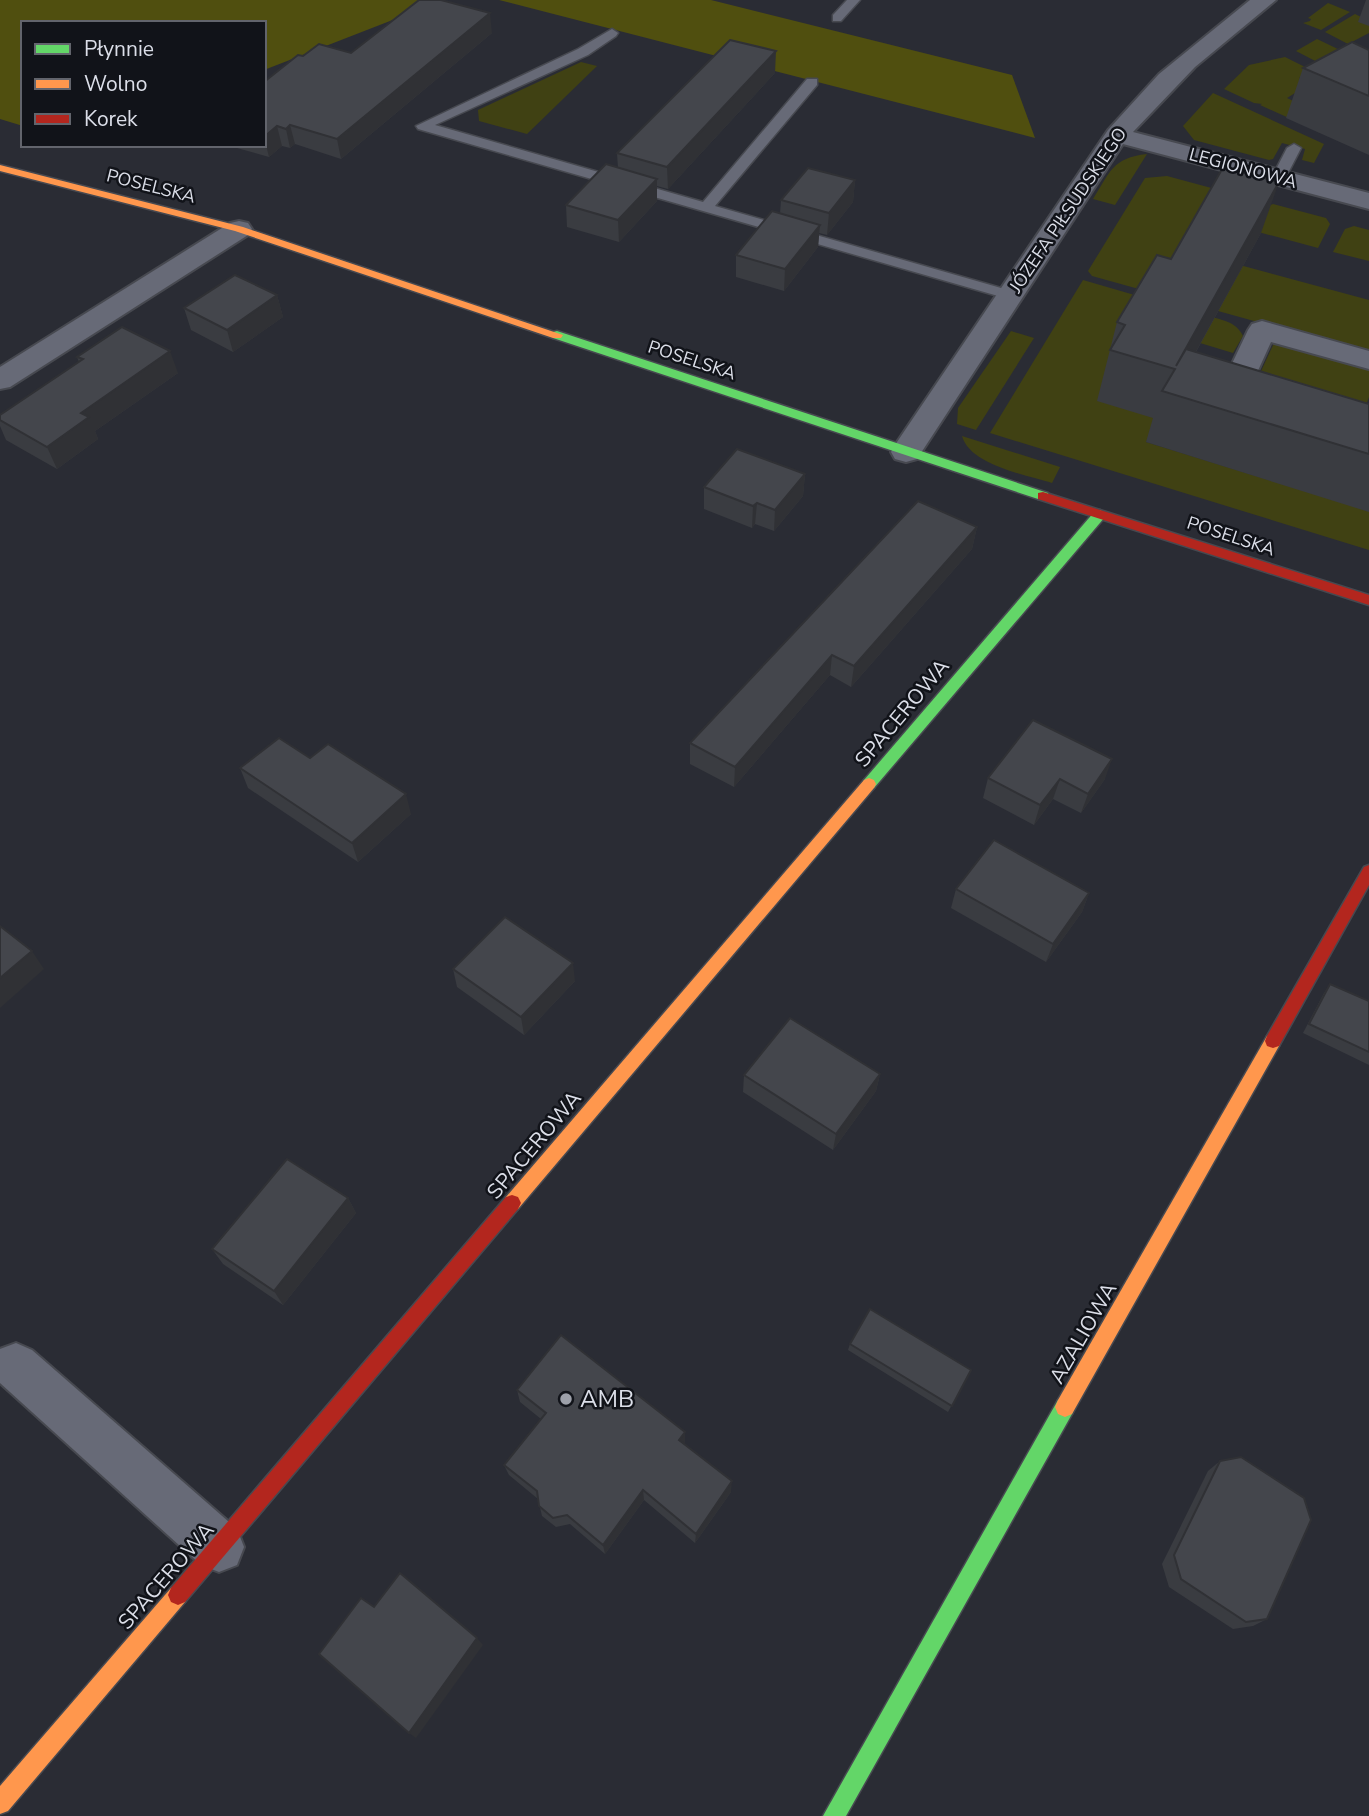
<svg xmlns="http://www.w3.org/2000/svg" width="1369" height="1816" font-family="'Nunito Sans',sans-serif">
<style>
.green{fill:#404113}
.forest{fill:#504f0f}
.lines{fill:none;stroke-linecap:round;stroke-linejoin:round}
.lane-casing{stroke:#474950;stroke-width:3}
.street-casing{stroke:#474950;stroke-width:4}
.fast-casing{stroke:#474950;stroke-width:3}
.slow-casing{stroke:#474950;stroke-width:3}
.jam-casing{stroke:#474950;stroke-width:3}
.lane{fill:#676a77;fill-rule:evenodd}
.street{fill:#676a77;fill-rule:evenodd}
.fast{fill:#63d668;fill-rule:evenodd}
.slow{fill:#ff974d;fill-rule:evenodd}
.jam{fill:#b3261e;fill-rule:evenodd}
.wall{fill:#3a3c41}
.shaded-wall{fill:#303135}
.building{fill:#44464c;stroke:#303135;stroke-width:2}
.poi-dot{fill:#9da0a9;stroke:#111319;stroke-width:2.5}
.labels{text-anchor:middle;stroke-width:5;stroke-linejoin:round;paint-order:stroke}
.far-street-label{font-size:18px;fill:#dbdee8;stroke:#111319}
.street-label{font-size:21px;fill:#dbdee8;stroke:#111319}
.near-poi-label{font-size:24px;fill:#dbdee8;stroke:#111319;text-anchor:start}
</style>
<rect width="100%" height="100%" fill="#2a2c34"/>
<!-- green -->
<g class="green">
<polygon points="1328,3 1350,12 1321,30 1303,23 1310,21 1311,19 1308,18"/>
<polygon points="1355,14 1369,21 1369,33 1348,44 1325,32"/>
<polygon points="1317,39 1342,51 1321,64 1296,51"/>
<polygon points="1285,57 1311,70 1299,78 1311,83 1287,98 1306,107 1300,123 1260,105 1262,104 1254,103 1224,89 1249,65"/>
<polygon points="581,62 597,66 527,134 479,121 478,110"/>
<polygon points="1213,93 1324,144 1314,163 1302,160 1305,149 1282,143 1273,159 1269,160 1194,140 1183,126"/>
<path d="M 1147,154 L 1115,205 L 1093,199 C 1110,172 1112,158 1147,154 Z"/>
<polygon points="1167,176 1241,196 1236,264 1369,300 1369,353 1092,276 1088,271 1145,178"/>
<polygon points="1273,204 1326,218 1330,224 1318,248 1251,230 1265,207"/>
<polygon points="1354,226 1369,230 1369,261 1333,252 1345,229"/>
<polygon points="1083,280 1162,303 1111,376 1158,419 1146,442 1369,511 1369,550 990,433"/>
<path d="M 1205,315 C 1221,320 1236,321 1243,336 L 1233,353 L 1200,343 Z"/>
<polygon points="1011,331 1034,338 976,430 957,424 958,408"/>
<polygon points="1284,341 1369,365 1369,397 1361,419 1256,382 1274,343"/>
<path d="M 962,436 L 1060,467 L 1052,483 C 1026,475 970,465 962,436 Z"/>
</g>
<!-- forest -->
<g class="forest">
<polygon points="0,0 444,0 264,70 264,23 23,23 23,126 0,119"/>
<polygon points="499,0 711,0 1012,75 1035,138"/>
</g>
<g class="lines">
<!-- lane casing -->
<g class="lane-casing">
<g id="lane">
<polygon points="847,0 860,0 841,21 833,21 833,15"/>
<polygon points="612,29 618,33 616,36 588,55 435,125 703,202 807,79 817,79 817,85 715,206 1015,292 1018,295 1015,298 1005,298 418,129 416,126 578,49"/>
<polygon points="1294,144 1301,148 1286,177 1279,181 1274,180 1272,177 1287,148"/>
</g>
</g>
<!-- street casing -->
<g class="street-casing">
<g id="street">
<polygon points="1250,0 1276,0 1195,67 1133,132 1369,193 1369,209 1123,144 917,459 906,462 895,459 891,452 895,445 1108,130 1159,74"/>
<polygon points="239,221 248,223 252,229 248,235 10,387 0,389 0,367 230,223"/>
<polygon points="1262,321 1369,351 1369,369 1271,342 1251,386 1269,391 1274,398 1269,405 1259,407 1224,398 1219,391 1248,330 1252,324"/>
<polygon points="16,1343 32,1350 237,1529 244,1547 237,1565 219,1572 201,1565 0,1383 0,1349"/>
</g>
</g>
<!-- fast casing -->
<g class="fast-casing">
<g id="fast">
<polygon points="557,331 1048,493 1049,496 1048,499 1038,499 553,338 553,332"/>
<polygon points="1100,510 1106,514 1105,517 874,788 864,788 862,784 864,780 1095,511"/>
<polygon points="1065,1397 1072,1400 1075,1407 1072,1414 846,1816 823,1816 1058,1400"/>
</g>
</g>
<!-- slow casing -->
<g class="slow-casing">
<g id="slow">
<polygon points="0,165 243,227 563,335 561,338 553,338 235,231 0,171"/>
<polygon points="869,778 874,780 876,784 874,788 518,1209 512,1211 506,1209 503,1203 506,1197 864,780"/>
<polygon points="1273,1034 1279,1036 1281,1041 1279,1046 1072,1414 1065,1417 1058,1414 1055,1407 1058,1400 1267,1036"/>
<polygon points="178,1585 185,1588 188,1595 185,1602 8,1811 0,1814 0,1786 171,1588"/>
</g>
</g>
<!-- jam casing -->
<g class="jam-casing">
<g id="jam">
<polygon points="1043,492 1369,595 1369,605 1038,499 1038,493"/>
<polygon points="1369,865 1369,885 1279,1046 1273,1048 1267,1046 1265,1041 1267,1036 1364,867"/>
<polygon points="512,1195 518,1197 521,1203 518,1209 185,1602 178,1605 171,1602 168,1595 171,1588 506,1197"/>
</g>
</g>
<!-- lane -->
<use href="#lane" class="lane"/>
<!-- street -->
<use href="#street" class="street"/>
<!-- fast -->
<use href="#fast" class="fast"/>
<!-- slow -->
<use href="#slow" class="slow"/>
<!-- jam -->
<use href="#jam" class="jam"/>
</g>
<!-- wall -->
<g class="wall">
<polygon points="1366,0 1369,0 1369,26 1358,22"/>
<polygon points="492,33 341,159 295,144 290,148 282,146 269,157 226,145 264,145 264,82 303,56 351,53"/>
<polygon points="1369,50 1369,155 1286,118 1303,68"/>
<polygon points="775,73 668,189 657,186 657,201 619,242 567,227 566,205 618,168 617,153"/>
<polygon points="855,180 853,202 827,235 819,233 818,247 784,291 736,277 736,255 780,214 781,200"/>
<polygon points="1261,233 1196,352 1369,404 1369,512 1146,442 1153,418 1097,401 1117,322 1171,259"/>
<polygon points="277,295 283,317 233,352 191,330 184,308"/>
<polygon points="77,357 178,373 95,431 98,439 57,469 6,440 0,426 0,415 79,362"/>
<polygon points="805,474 803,496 774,531 755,524 752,528 704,509 704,487"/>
<polygon points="977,527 972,549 851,687 830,675 734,787 690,764 690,743"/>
<polygon points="310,758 411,814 358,862 248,788 240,768"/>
<polygon points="988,778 1105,779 1081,813 1053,799 1034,825 983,798"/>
<polygon points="956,889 1089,893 1082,912 1046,962 951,908"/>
<polygon points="453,969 575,981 524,1035 457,987"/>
<polygon points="1330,984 1369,1001 1369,1065 1303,1033 1324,993"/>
<polygon points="880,1074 876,1091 833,1150 743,1092 744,1075"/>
<polygon points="348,1198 356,1213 283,1305 223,1264 212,1249"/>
<polygon points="850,1344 971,1370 948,1412 848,1350"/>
<polygon points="517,1390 685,1443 684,1444 731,1492 695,1543 644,1500 605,1554 570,1524 556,1527 542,1516 538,1499 509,1475 504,1465 541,1419 520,1402"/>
<polygon points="1220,1461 1267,1619 1253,1626 1233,1629 1169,1587 1162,1564 1208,1471"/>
</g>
<!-- shaded-wall -->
<g class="shaded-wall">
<polygon points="490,13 492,33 341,159 337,139"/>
<polygon points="776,51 775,73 668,189 667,167"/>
<polygon points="290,125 295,144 290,148 286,129"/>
<polygon points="277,126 282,146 269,157 264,137"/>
<polygon points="657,179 657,201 619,242 618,220"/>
<polygon points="855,180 853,202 827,235 829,213"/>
<polygon points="1279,182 1261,233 1172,395 1176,366"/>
<polygon points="820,225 818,247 784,291 785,269"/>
<polygon points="277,295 283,317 233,352 227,330"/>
<polygon points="170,351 178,373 95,431 98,439 57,469 47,447 81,413"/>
<polygon points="805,474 803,496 774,531 775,510"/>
<polygon points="757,503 755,524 752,528 753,506"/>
<polygon points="977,527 972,549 851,687 854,666"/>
<polygon points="832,655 830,675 734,787 735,767"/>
<polygon points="1112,759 1105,779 1081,813 1088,794"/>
<polygon points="1060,779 1053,799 1034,825 1040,805"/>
<polygon points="406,794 411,814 358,862 352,843"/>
<polygon points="1089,893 1082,912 1046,962 1053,944"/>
<polygon points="32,951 44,969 0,1008 0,978"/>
<polygon points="573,963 575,981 524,1035 521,1017"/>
<polygon points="880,1074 876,1091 833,1150 836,1134"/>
<polygon points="348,1198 356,1213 283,1305 274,1291"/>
<polygon points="685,1432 685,1443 679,1451 679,1440"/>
<polygon points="732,1481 731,1492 695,1543 696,1534"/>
<polygon points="643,1490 644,1500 605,1554 603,1545"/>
<polygon points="477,1638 483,1645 416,1738 409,1733"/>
</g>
<!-- building -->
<g class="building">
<polygon points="419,0 441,0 490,13 337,139 290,125 286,129 277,126 264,137 264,82 298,55 303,56 319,44 351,53"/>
<polygon points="730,40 776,51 667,167 617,153"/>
<polygon points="1352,42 1369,50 1369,96 1303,68"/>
<polygon points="606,164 657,179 618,220 566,205"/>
<polygon points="808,168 855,180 829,213 781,200"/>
<polygon points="1226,168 1279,182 1176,366 1186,349 1369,404 1369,454 1162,391 1175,369 1110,350 1125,325 1117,322 1157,255 1171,259 1221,171"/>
<polygon points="772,211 820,225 785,269 736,255"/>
<polygon points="235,275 277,295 227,330 184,308"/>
<polygon points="122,327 170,351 81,413 89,417 47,447 0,420 0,415 83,359 77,357"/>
<polygon points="737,449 805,474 775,510 757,503 753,506 704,487"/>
<polygon points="918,501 977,527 854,666 832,655 735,767 690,743"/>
<polygon points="1033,720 1112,759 1088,794 1060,779 1040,805 988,778"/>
<polygon points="279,738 310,758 328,744 406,794 352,843 240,768"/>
<polygon points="994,840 1089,893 1053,944 956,889"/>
<polygon points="505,917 573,963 521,1017 453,969"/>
<polygon points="0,926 32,951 0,978"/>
<polygon points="1330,984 1369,1001 1369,1052 1309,1024"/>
<polygon points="790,1018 880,1074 836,1134 744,1075"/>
<polygon points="287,1159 348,1198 274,1291 212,1249"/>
<polygon points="870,1309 971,1370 952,1406 850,1344"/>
<polygon points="561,1335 685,1432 679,1440 732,1481 696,1534 643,1490 603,1545 567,1515 553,1518 539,1506 537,1491 504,1465 546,1413 517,1390"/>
<polygon points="1241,1457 1304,1498 1311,1520 1267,1619 1246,1622 1181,1579 1174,1555 1220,1461"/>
<polygon points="400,1573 477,1638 409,1733 319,1654 361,1598 374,1607"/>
</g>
<!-- markers -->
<circle class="poi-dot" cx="566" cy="1399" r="7"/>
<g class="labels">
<!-- far-street labels -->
<g class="far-street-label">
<text transform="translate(1243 168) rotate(15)" y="6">LEGIONOWA</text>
<text transform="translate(151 186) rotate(14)" y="6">POSELSKA</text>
<text transform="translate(1068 210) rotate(-56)" y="6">JÓZEFA PIŁSUDSKIEGO</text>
<text transform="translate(692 360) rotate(18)" y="6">POSELSKA</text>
<text transform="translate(1231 536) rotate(18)" y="6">POSELSKA</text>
</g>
<!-- street labels -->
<g class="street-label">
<text transform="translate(902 713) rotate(-50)" y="7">SPACEROWA</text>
<text transform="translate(534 1145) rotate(-50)" y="7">SPACEROWA</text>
<text transform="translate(1083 1333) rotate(-60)" y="7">AZALIOWA</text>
<text transform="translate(166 1576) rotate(-49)" y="7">SPACEROWA</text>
</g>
<!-- near-poi labels -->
<g class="near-poi-label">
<text x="580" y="1407">AMB</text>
</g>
</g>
<!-- legend -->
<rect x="21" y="21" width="245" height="126" fill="#111319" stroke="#62646c" stroke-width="2"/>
<rect x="35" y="44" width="35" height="10" fill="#63d668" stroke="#62646c" stroke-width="2"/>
<text x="84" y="56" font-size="21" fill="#dbdee8">Płynnie</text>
<rect x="35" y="79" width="35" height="10" fill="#ff974d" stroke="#62646c" stroke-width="2"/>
<text x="84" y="91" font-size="21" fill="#dbdee8">Wolno</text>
<rect x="35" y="114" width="35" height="10" fill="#b3261e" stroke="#62646c" stroke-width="2"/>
<text x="84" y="126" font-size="21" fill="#dbdee8">Korek</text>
</svg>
